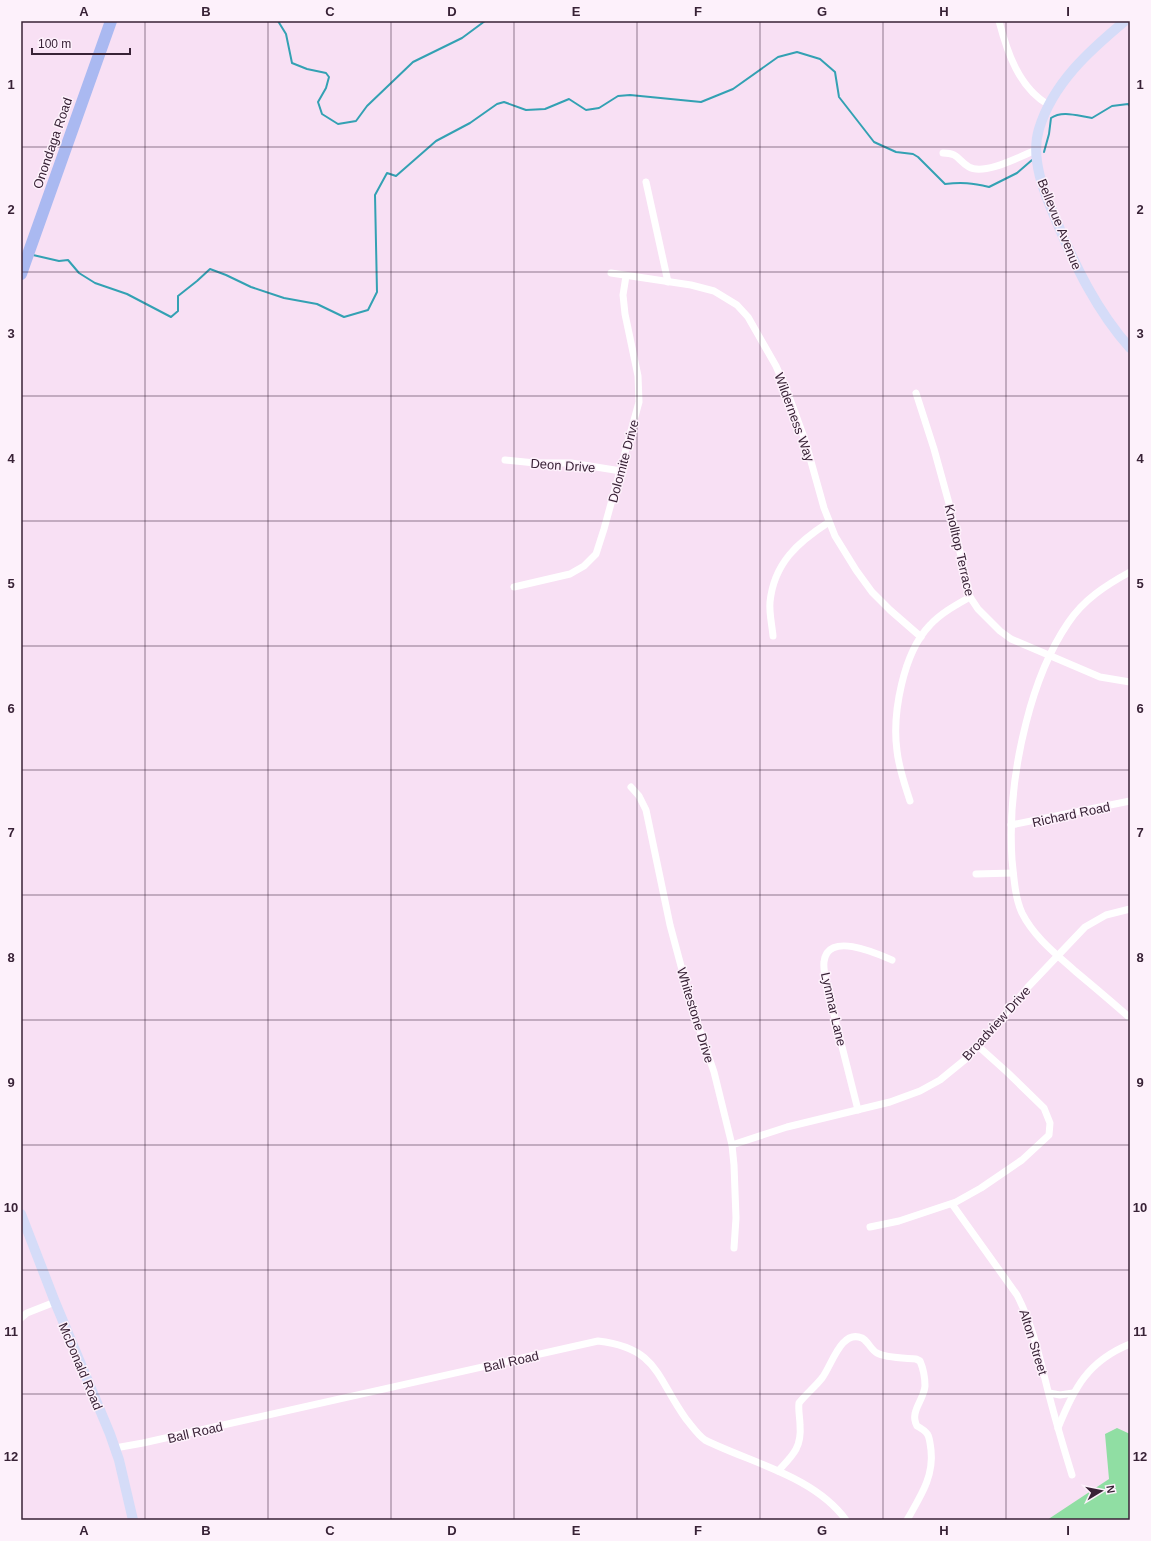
<svg xmlns="http://www.w3.org/2000/svg" width="1151" height="1541" font-family="Arial,sans-serif">
<style>
.green{fill:#90dea3}
.lines{fill:none;stroke-linecap:round;stroke-linejoin:round}
.stream{stroke:#33a1b3;stroke-width:2}
.street{stroke:#fff;stroke-width:7}
.secondary{stroke:#d5dcf8;stroke-width:10}
.primary{stroke:#aab9f1;stroke-width:12}
.grid{fill:none;stroke:#382236;stroke-width:1;stroke-opacity:0.55}
.labels{text-anchor:middle;stroke-width:3;stroke-linejoin:round;paint-order:stroke}
.street-label{font-size:13px;fill:#382236;stroke:#fdf1fb}
.neatline{fill:none;stroke:#382236;stroke-width:1.5}
.grid-label{font-size:13px;text-anchor:middle;font-weight:bold;fill:#382236}
</style>
<rect width="100%" height="100%" fill="#f8e0f4"/>
<!-- green -->
<polygon class="green" points="1117,1428 1130,1434 1130,1520 1047,1520 1109,1479 1105,1434"/>
<g class="lines">
<!-- stream -->
<g class="stream">
<polyline points="278,21 286,34 292,63 307,69 326,73 329,77 326,88 318,102 322,114 338,124 356,121 367,106 413,62 462,38 485,21"/>
<path d="M 1044,152 L 1049,134 L 1051,118 C 1062,110 1078,116 1092,118 L 1112,106 L 1128,104 L 1130,106"/>
<path d="M 33,255 L 59,261 L 68,260 L 79,273 L 95,283 L 127,294 L 171,317 L 178,311 L 178,296 L 197,281 L 210,269 L 226,275 L 251,287 L 284,298 L 317,304 L 344,317 L 368,310 L 377,292 L 375,195 L 387,173 L 396,176 L 436,141 L 470,123 L 497,104 L 504,102 L 526,110 L 545,109 L 569,99 L 586,110 L 599,108 L 618,96 L 630,95 L 701,102 L 733,89 L 778,57 L 797,52 L 820,59 L 835,72 L 839,97 L 874,142 L 896,152 L 913,154 L 918,157 L 945,184 C 962,182 972,183 989,187 L 1017,173 L 1032,160"/>
</g>
<!-- street -->
<g class="street">
<path d="M 999,21 C 1007,52 1019,88 1049,105"/>
<path d="M 943,153 C 959,153 957,160 969,167 C 984,176 1021,156 1036,150"/>
<polyline points="646,182 668,282"/>
<polyline points="611,273 691,285 714,291 737,305 748,317 776,366 787,391 805,440 824,508 835,536 856,570 872,592 890,610 921,637"/>
<polyline points="916,393 934,449 950,507 970,597 978,609 1000,631 1011,639 1100,677 1130,682"/>
<polyline points="505,460 535,463 571,463 621,471"/>
<path d="M 1130,572 C 1106,585 1083,600 1068,623 C 1047,654 1035,687 1026,723 C 1014,770 1009,812 1012,860 C 1014,878 1015,898 1022,913 C 1034,937 1056,954 1075,971 C 1093,986 1112,1002 1130,1018"/>
<polyline points="514,587 570,574 584,566 596,554 604,529 639,402 638,376 625,314 623,295 626,276"/>
<path d="M 773,636 C 772,625 769,613 770,602 C 774,563 798,542 829,522"/>
<polyline points="631,787 639,796 646,810 670,925 692,1007 714,1072 732,1145 734,1165 736,1218 734,1248"/>
<path d="M 910,801 C 905,785 899,769 897,751 C 892,714 903,653 930,625 C 941,613 956,605 970,597"/>
<polyline points="1011,825 1130,801"/>
<polyline points="976,874 1013,873"/>
<path d="M 858,1110 L 827,987 C 826,979 823,970 824,962 C 827,931 876,953 892,960"/>
<polyline points="732,1145 787,1127 890,1102 920,1091 940,1080 967,1058 978,1046 1028,987 1085,927 1106,915 1130,909"/>
<path d="M 952,1204 L 1017,1295 C 1034,1328 1040,1360 1049,1395 C 1056,1422 1064,1449 1072,1475"/>
<polyline points="870,1227 899,1221 956,1202 981,1188 1022,1160 1049,1135 1050,1123 1044,1108 1007,1072 978,1046"/>
<polyline points="21,1318 27,1313 55,1302"/>
<polyline points="1049,1393 1060,1395 1073,1393"/>
<path d="M 1058,1428 C 1074,1388 1088,1361 1130,1344"/>
<path d="M 115,1448 L 143,1443 L 598,1341 C 658,1348 656,1377 686,1419 C 692,1426 697,1434 705,1440 C 751,1463 814,1476 846,1520"/>
<path d="M 778,1471 C 792,1456 802,1448 800,1425 C 800,1418 798,1410 799,1403 C 806,1394 815,1387 822,1378 C 832,1365 841,1329 862,1338 C 868,1341 871,1350 877,1353 C 885,1358 906,1358 916,1359 L 920,1361 C 923,1368 925,1378 925,1386 C 924,1400 909,1412 917,1426 C 930,1433 929,1436 931,1450 C 934,1477 920,1497 907,1520"/>
</g>
<!-- secondary -->
<g class="secondary">
<path d="M 1125,21 C 1089,51 1053,83 1039,129 C 1030,159 1044,192 1056,220 C 1075,266 1097,311 1130,348"/>
<polyline points="21,1214 55,1302 110,1434 119,1460 133,1520"/>
</g>
<!-- primary -->
<polyline class="primary" points="21,274 111,21"/>
</g>
<!-- grid -->
<path class="grid" d="M 145,21 L 145,1520M 268,21 L 268,1520M 391,21 L 391,1520M 514,21 L 514,1520M 637,21 L 637,1520M 760,21 L 760,1520M 883,21 L 883,1520M 1006,21 L 1006,1520M 21,147 L 1130,147M 21,272 L 1130,272M 21,396 L 1130,396M 21,521 L 1130,521M 21,646 L 1130,646M 21,770 L 1130,770M 21,895 L 1130,895M 21,1020 L 1130,1020M 21,1145 L 1130,1145M 21,1270 L 1130,1270M 21,1394 L 1130,1394"/>
<g class="labels">
<!-- street labels -->
<g class="street-label">
<text transform="translate(52 143) rotate(-71)" y="5">Onondaga Road</text>
<text transform="translate(1060 224) rotate(68)" y="5">Bellevue Avenue</text>
<text transform="translate(795 417) rotate(70)" y="5">Wilderness Way</text>
<text transform="translate(623 461) rotate(-75)" y="5">Dolomite Drive</text>
<text transform="translate(563 465) rotate(4)" y="5">Deon Drive</text>
<text transform="translate(960 550) rotate(77)" y="5">Knolltop Terrace</text>
<text transform="translate(1071 814) rotate(-12)" y="5">Richard Road</text>
<text transform="translate(834 1009) rotate(77)" y="5">Lynmar Lane</text>
<text transform="translate(696 1015) rotate(73)" y="5">Whitestone Drive</text>
<text transform="translate(996 1023) rotate(-48)" y="5">Broadview Drive</text>
<text transform="translate(1034 1342) rotate(73)" y="5">Alton Street</text>
<text transform="translate(511 1361) rotate(-13)" y="5">Ball Road</text>
<text transform="translate(81 1366) rotate(67)" y="5">McDonald Road</text>
<text transform="translate(195 1432) rotate(-13)" y="5">Ball Road</text>
</g>
</g>
<!-- border -->
<rect width="1151" height="1541" fill="none" stroke="#fdf1fb" stroke-width="44"/>
<!-- north arrow -->
<g transform="translate(1101 1491) rotate(80)" stroke="#fdf1fb" stroke-width="3" paint-order="stroke">
<path d="M0-3L7 15L0 10L-7 15Z" fill="#382236"/>
<text y="-6" font-size="11" font-weight="bold" text-anchor="middle" fill="#382236">N</text>
</g>
<!-- scale -->
<path d="M32 48v6h98v-6" fill="none" stroke="#382236" stroke-width="2"/>
<text x="38" y="48" font-size="12" fill="#382236" stroke="#fdf1fb" stroke-width="3" paint-order="stroke">100 m</text>
<rect x="22" y="22" width="1107" height="1497" class="neatline"/>
<g class="grid-label">
<text x="84" y="16">A</text>
<text x="206" y="16">B</text>
<text x="330" y="16">C</text>
<text x="452" y="16">D</text>
<text x="576" y="16">E</text>
<text x="698" y="16">F</text>
<text x="822" y="16">G</text>
<text x="944" y="16">H</text>
<text x="1068" y="16">I</text>
<text x="11" y="89">1</text>
<text x="1140" y="89">1</text>
<text x="11" y="214">2</text>
<text x="1140" y="214">2</text>
<text x="11" y="338">3</text>
<text x="1140" y="338">3</text>
<text x="11" y="463">4</text>
<text x="1140" y="463">4</text>
<text x="11" y="588">5</text>
<text x="1140" y="588">5</text>
<text x="11" y="713">6</text>
<text x="1140" y="713">6</text>
<text x="11" y="837">7</text>
<text x="1140" y="837">7</text>
<text x="11" y="962">8</text>
<text x="1140" y="962">8</text>
<text x="11" y="1087">9</text>
<text x="1140" y="1087">9</text>
<text x="11" y="1212">10</text>
<text x="1140" y="1212">10</text>
<text x="11" y="1336">11</text>
<text x="1140" y="1336">11</text>
<text x="11" y="1461">12</text>
<text x="1140" y="1461">12</text>
<text x="84" y="1535">A</text>
<text x="206" y="1535">B</text>
<text x="330" y="1535">C</text>
<text x="452" y="1535">D</text>
<text x="576" y="1535">E</text>
<text x="698" y="1535">F</text>
<text x="822" y="1535">G</text>
<text x="944" y="1535">H</text>
<text x="1068" y="1535">I</text>
</g>
</svg>
